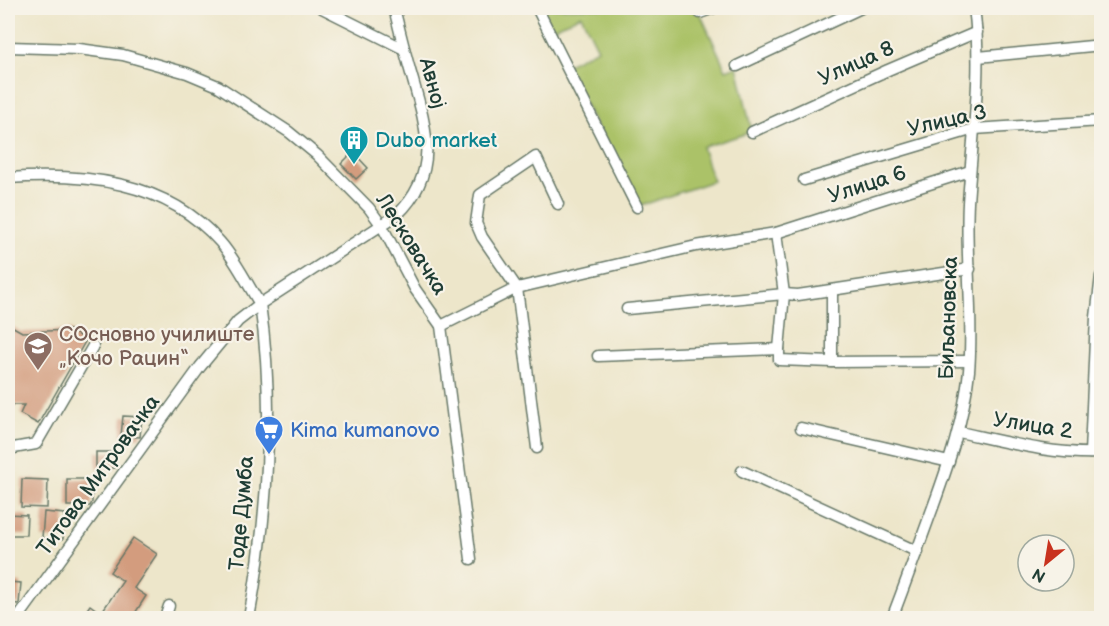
<svg xmlns="http://www.w3.org/2000/svg" width="1109" height="626" font-family="'Balsamiq Sans',sans-serif">
<style>
.green{fill:#abc267;stroke:#65804e;stroke-width:1.5}
.building{fill:#d39c7e}
.lines{fill:none;stroke-linecap:round;stroke-linejoin:round}
.street-casing{stroke:#677868;stroke-width:13}
.street{stroke:#fff;stroke-width:10}
.labels{text-anchor:middle;stroke-width:4.5;stroke-linejoin:round;paint-order:stroke}
.street-label{font-size:21px;fill:#1f3d34;stroke:#f7f3e8}
.culture-label{font-size:21px;fill:#0d838f;stroke:#f7f3e8;text-anchor:start}
.education-label{font-size:21px;fill:#785e54;stroke:#f7f3e8;text-anchor:start}
.shop-label{font-size:21px;fill:#366cbe;stroke:#f7f3e8;text-anchor:start}
</style>
<rect width="100%" height="100%" fill="#f7f3e8"/>
<filter id="ink" filterUnits="userSpaceOnUse"><feTurbulence type="fractalNoise" baseFrequency=".0167" numOctaves="2"/><feDisplacementMap in="SourceGraphic" scale="12" xChannelSelector="R" yChannelSelector="G"/><feConvolveMatrix kernelMatrix="1 2 1 2 8 2 1 2 1" color-interpolation-filters="sRGB"/></filter>
<filter id="wash" filterUnits="userSpaceOnUse"><feTurbulence type="fractalNoise" baseFrequency=".008" numOctaves="4" result="noise"/><feDisplacementMap in="SourceGraphic" scale="24" xChannelSelector="R" yChannelSelector="G"/><feGaussianBlur stdDeviation="1.35" result="paint"/><feColorMatrix in="noise" values="0 0 0 0 0 0 0 0 0 0 0 0 0 0 0 0 0 1.4 0 .05"/><feComposite in="paint" operator="in"/></filter>
<g filter="url(#wash)">
<rect width="100%" height="100%" fill="#ede6ca"/>
<!-- green -->
<polygon class="green" points="537,8 699,8 700,13 726,70 737,66 752,132 702,147 713,181 637,207 565,65 598,49 581,15 548,31"/>
<g id="blocks">
<!-- building -->
<g class="building">
<polygon points="353,152 368,168 356,179 341,164"/>
<polygon points="8,324 22,332 70,330 86,340 38,424 20,414 24,405 8,405"/>
<polygon points="123,416 142,417 140,437 121,436"/>
<rect x="96" y="452" width="20" height="16"/>
<polygon points="22,479 48,480 47,508 21,507"/>
<polygon points="67,479 93,479 92,502 90,506 67,506"/>
<polygon points="44,512 65,514 63,539 42,538"/>
<polygon points="8,514 27,515 26,535 8,535"/>
<polygon points="133,538 157,554 134,588 146,596 132,618 81,618 90,605 101,613 123,581 110,572"/>
<polygon points="8,582 21,583 19,604 8,603"/>
</g>
</g>
</g>
<g filter="url(#ink)">
<use href="#blocks" fill-opacity="0" stroke="#677868" stroke-width="1.5"/>
<g class="lines">
<!-- street casing -->
<g class="street-casing">
<g id="street">
<polyline points="322,8 404,49"/>
<polyline points="537,8 637,207"/>
<polyline points="700,13 714,8"/>
<polyline points="8,47 79,49 123,55 187,73 218,86 289,132 317,155 369,208 382,226 415,289 441,326 471,559"/>
<polyline points="978,57 1102,45"/>
<polyline points="737,66 861,8"/>
<polyline points="752,132 888,70 977,32"/>
<path d="M 8,178 C 84,173 166,180 220,242 C 236,260 247,284 260,304 L 238,321 L 200,367 L 18,618"/>
<polyline points="804,180 974,129 1102,121"/>
<polyline points="832,291 832,362"/>
<polyline points="627,309 784,294 798,295 970,269"/>
<polyline points="441,326 517,288 696,246 776,233 970,171"/>
<polyline points="779,349 779,360 832,362 969,361"/>
<polyline points="598,356 779,349 784,294 776,233"/>
<polyline points="801,428 949,462"/>
<path d="M 959,432 C 1005,442 1053,455 1102,453"/>
<polyline points="537,448 517,288 482,237 476,223 480,195 536,157 558,204"/>
<polyline points="8,449 36,444 93,346"/>
<polyline points="1090,453 1096,317 1101,276"/>
<polyline points="742,471 918,552"/>
<polyline points="165,618 169,606"/>
<path d="M 249,618 C 268,517 275,406 260,304 L 397,215 C 443,171 425,123 410,70 C 404,49 399,28 394,8"/>
<path d="M 892,618 C 906,582 919,545 933,507 C 949,463 964,419 969,371 C 974,315 965,259 968,203 C 972,138 983,72 974,8"/>
</g>
</g>
<!-- street -->
<use href="#street" class="street"/>
</g>
</g>
<!-- icons -->
<defs>
<g id="building-pin" transform="scale(1.5)"><path d="M0 17L-7.5 6A9.5 9.5 0 1 1 7.5 6Z" fill="#0f9aa8" stroke="#f7f3e8"/><path d="M-4-6H4V6H1V3H-1V6H-4ZM-2.5-4.3h1.7v1.8h-1.7ZM.8-4.3h1.7v1.8H.8ZM-2.5-1h1.7V.8h-1.7ZM.8-1h1.7V.8H.8Z" fill="#fff"/></g>
<g id="school-pin" transform="scale(1.5)"><path d="M0 17L-7.5 6A9.5 9.5 0 1 1 7.5 6Z" fill="#8d6e63" stroke="#f7f3e8"/><path d="M0-5L7-2L0 1L-7-2ZM-4 1L0 2.5L4 1V4Q0 6-4 4Z" fill="#fff"/></g>
<g id="supermarket-pin" transform="scale(1.5)"><path d="M0 17L-7.5 6A9.5 9.5 0 1 1 7.5 6Z" fill="#3f7fe0" stroke="#f7f3e8"/><path d="M-6-5.5h2.5l.6 2H6L4.5 2H-2.5L-4.4-4H-6ZM-1.5 3.2a1.3 1.3 0 1 0 .1 0ZM3 3.2a1.3 1.3 0 1 0 .1 0Z" fill="#fff"/></g>
</defs>
<g fill-rule="evenodd">
<use href="#building-pin" x="354" y="140"/>
<use href="#school-pin" x="38" y="346"/>
<use href="#supermarket-pin" x="269" y="430"/>
</g>
<g class="labels">
<!-- street labels -->
<g class="street-label">
<text transform="translate(856 63) rotate(-24)" y="7">Улица 8</text>
<text transform="translate(433 83) rotate(75)" y="7">Авној</text>
<text transform="translate(947 120) rotate(-13)" y="7">Улица 3</text>
<text transform="translate(867 184) rotate(-18)" y="7">Улица 6</text>
<text transform="translate(412 244) rotate(58)" y="7">Лесковачка</text>
<text transform="translate(948 318) rotate(-88)" y="7">Биљановска</text>
<text transform="translate(1033 425) rotate(9)" y="7">Улица 2</text>
<text transform="translate(98 475) rotate(-54)" y="7">Титова Митровачка</text>
<text transform="translate(241 513) rotate(-85)" y="7">Тоде Думба</text>
</g>
<!-- culture labels -->
<g class="culture-label">
<text x="375" y="147">Dubo market</text>
</g>
<!-- education labels -->
<g class="education-label">
<text x="59" y="341">СОсновно училиште<tspan x="59" dy="24">„Кочо Рацин“</tspan></text>
</g>
<!-- shop labels -->
<g class="shop-label">
<text x="290" y="437">Kima kumanovo</text>
</g>
</g>
<!-- margin -->
<rect width="1109" height="626" fill="none" stroke="#f7f3e8" stroke-width="30"/>
<!-- north arrow -->
<g transform="translate(1046 563) rotate(210)"><circle r="28" fill="#f7f3e8" stroke="#a1aaa0" stroke-width="1.5"/>
<path d="M0-4.5L10 22L0 15L-10 22Z" fill="#c8321e"/>
<text y="-9" font-size="16" font-weight="bold" text-anchor="middle" fill="#1f3d34">N</text>
</g>
</svg>
